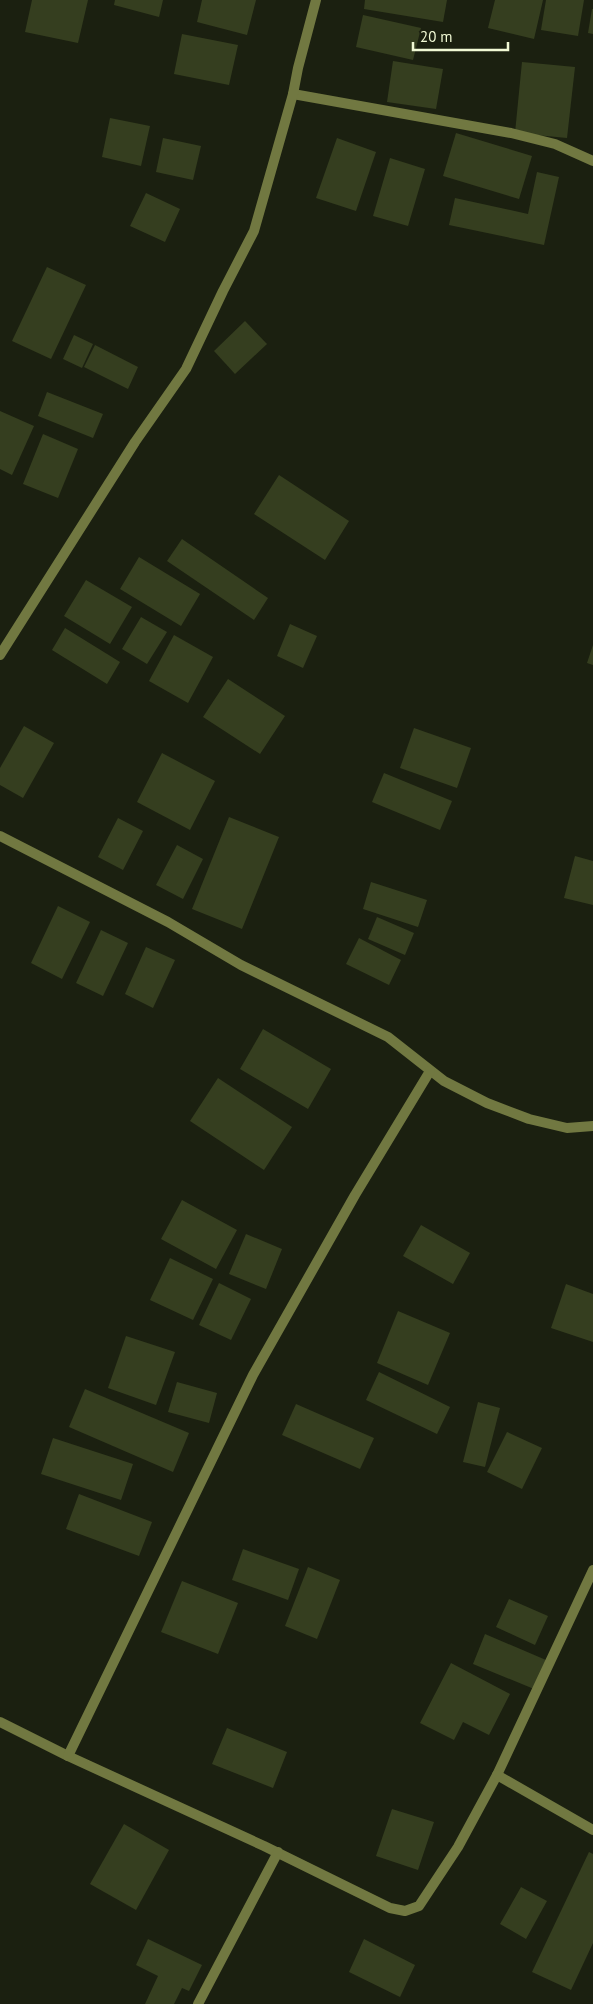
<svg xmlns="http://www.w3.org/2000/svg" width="593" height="2004" font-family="'PT Sans',sans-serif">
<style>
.building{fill:#353e1f}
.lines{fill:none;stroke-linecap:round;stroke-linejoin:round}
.minor{stroke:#717841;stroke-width:10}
</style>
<rect width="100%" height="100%" fill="#1b2010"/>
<!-- building -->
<g class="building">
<polygon points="32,0 88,0 78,43 25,32"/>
<polygon points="115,0 163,0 159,17 114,5"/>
<polygon points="202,0 256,0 247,35 197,22"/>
<polygon points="365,0 447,0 443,22 364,9"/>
<polygon points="495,0 543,0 534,39 488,28"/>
<polygon points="546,0 584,0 578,36 541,30"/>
<polygon points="592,9 593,9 593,34 588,33"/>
<polygon points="363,15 421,28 413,60 356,47"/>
<polygon points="182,34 238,45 229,85 174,74"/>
<polygon points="393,61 443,69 436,109 387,102"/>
<polygon points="522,62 575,67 567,138 515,133"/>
<polygon points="110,118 150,126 141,166 102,157"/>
<polygon points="456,133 532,156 519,199 443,176"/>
<polygon points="163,138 201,146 193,180 156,172"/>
<polygon points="337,138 376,152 356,211 316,198"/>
<polygon points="390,158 425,169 408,226 373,216"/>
<polygon points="537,172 559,177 544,245 449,225 455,198 528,214"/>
<polygon points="146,193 180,209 165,242 130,226"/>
<polygon points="47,267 86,285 51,359 12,341"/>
<polygon points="245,321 267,344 235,374 214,351"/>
<polygon points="74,335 93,344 82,368 63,359"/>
<polygon points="95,345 138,367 128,389 84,367"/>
<polygon points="47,392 103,414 93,438 38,416"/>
<polygon points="0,411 34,426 12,475 0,469"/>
<polygon points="43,434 78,449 58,498 23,484"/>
<polygon points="279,475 349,521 325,560 254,514"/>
<polygon points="182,539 268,598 254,620 167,561"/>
<polygon points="139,557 200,594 181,626 120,589"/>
<polygon points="86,580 132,607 110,644 64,616"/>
<polygon points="141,617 167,632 147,664 122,649"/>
<polygon points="290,624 317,636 303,668 277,656"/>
<polygon points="65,628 120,662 107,684 52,650"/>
<polygon points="174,635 213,657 188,703 149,681"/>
<polygon points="593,645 593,665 587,663"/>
<polygon points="228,679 285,716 260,754 203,717"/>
<polygon points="24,726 54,743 23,798 0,785 0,768"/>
<polygon points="414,728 471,748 457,788 400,768"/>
<polygon points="162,753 215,781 190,830 137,802"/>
<polygon points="384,773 452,801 440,830 372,802"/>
<polygon points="229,817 279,837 242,929 192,909"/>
<polygon points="118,818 143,831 123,870 98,857"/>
<polygon points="177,845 203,859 183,899 156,885"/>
<polygon points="575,856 593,861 593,905 564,898"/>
<polygon points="371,882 427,900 418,927 363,909"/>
<polygon points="58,906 90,922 62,979 31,963"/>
<polygon points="377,917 414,933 405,955 368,939"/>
<polygon points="101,930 128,943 103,996 76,983"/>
<polygon points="359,938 401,960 389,985 346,964"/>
<polygon points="146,947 175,960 153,1008 125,994"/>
<polygon points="263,1029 331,1069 308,1109 240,1069"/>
<polygon points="218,1078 292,1127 264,1170 190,1121"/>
<polygon points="182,1200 237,1230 216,1269 161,1239"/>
<polygon points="421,1225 470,1253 453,1284 403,1256"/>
<polygon points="246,1234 282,1249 266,1289 229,1274"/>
<polygon points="170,1258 213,1279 193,1320 150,1300"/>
<polygon points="219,1283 251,1299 231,1340 199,1325"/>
<polygon points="566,1284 593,1294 593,1342 551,1328"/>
<polygon points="398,1311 450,1333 428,1385 377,1363"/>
<polygon points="126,1336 175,1352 156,1405 108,1388"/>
<polygon points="379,1372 450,1407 437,1434 366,1400"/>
<polygon points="177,1382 217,1393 209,1423 168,1412"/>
<polygon points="85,1389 189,1433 173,1472 69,1427"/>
<polygon points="478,1402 500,1408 485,1467 463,1462"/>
<polygon points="296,1404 374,1438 360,1469 282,1435"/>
<polygon points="507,1432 542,1448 522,1489 487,1472"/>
<polygon points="53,1438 133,1464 121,1500 41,1474"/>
<polygon points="79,1494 152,1522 139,1556 66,1529"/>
<polygon points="243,1549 299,1569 288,1600 232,1580"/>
<polygon points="308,1567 340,1580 317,1639 285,1626"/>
<polygon points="182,1581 238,1603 218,1654 161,1632"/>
<polygon points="509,1599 548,1616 535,1645 496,1627"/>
<polygon points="485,1634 546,1660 534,1689 473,1664"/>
<polygon points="451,1663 510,1694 489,1735 463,1722 454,1740 420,1723"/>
<polygon points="227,1728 287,1752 273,1788 212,1764"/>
<polygon points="392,1809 434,1822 418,1870 376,1856"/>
<polygon points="124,1824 169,1850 136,1910 90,1884"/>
<polygon points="589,1852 593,1854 593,1943 571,1990 532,1972"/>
<polygon points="521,1887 547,1901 526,1939 500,1924"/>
<polygon points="148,1939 202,1965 189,1991 182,1988 174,2004 145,2004 158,1976 136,1965"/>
<polygon points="364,1939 415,1965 400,1997 349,1972"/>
</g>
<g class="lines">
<!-- minor -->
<g class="minor">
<polyline points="293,94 511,133 555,144 593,161"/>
<polyline points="0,655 135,442 186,369 223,291 254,231 293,94 298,68 316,0"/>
<polyline points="0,836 168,922 241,965 388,1037 444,1081 487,1103 529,1119 567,1128 593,1126"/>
<polyline points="0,1722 68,1756 264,1846 390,1908 405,1911 419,1906 458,1847 497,1775 593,1570"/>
<polyline points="68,1756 253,1375 355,1195 430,1071"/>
<polyline points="497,1775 593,1830"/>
<polyline points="198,2004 278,1852"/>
</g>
</g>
<!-- scale -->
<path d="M413 42v8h95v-8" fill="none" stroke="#f1f9d5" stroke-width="2.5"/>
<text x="420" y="42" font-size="15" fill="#f1f9d5" stroke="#1b2010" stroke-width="4" paint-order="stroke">20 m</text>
</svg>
